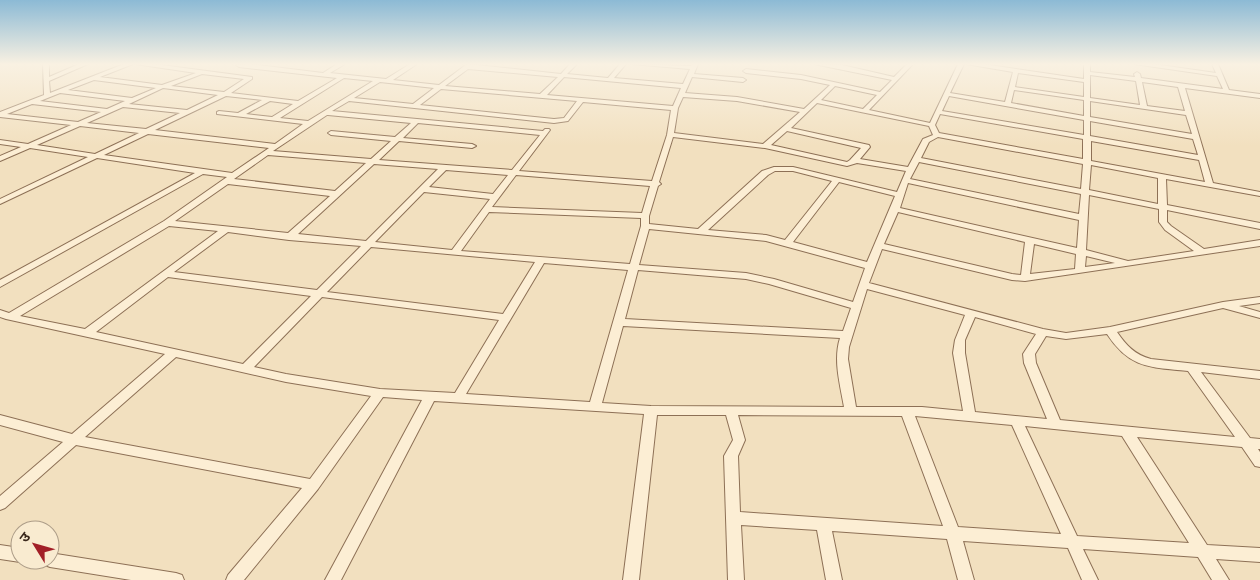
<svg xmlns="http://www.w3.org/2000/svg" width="1260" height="580" font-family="Bitter,'Noto Sans Devanagari',serif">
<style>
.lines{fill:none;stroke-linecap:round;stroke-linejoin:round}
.street-casing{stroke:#8d7056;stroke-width:2}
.street{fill:#fceed4;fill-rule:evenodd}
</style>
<rect width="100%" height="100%" fill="#f2e0bf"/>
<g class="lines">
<!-- street casing -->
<g class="street-casing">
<g id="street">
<path d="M 43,64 L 49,64 L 49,77 L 79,64 L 88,64 L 49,81 L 50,93 L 124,64 L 133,64 L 100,77 L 162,85 L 196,73 L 135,64 L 154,64 L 252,77 L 252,79 L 231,93 L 298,101 L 337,78 L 239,67 L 236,65 L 249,64 L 323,73 L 337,64 L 345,64 L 330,73 L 386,79 L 410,64 L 417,64 L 393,80 L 439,85 L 467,64 L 561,74 L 570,64 L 577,64 L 567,74 L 608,78 L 620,64 L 626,64 L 614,78 L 683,84 L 690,69 L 631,64 L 691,66 L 692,64 L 698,64 L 694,74 L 743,78 L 746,80 L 743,82 L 692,77 L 685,93 L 737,97 L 804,109 L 830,85 L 801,79 L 746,73 L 743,71 L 746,69 L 801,75 L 880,92 L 892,80 L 814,64 L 842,65 L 894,77 L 907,64 L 913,64 L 869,110 L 930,123 L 958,64 L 964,64 L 950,93 L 1005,102 L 1013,72 L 966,64 L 983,64 L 1084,79 L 1084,64 L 1090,64 L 1090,72 L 1135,77 L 1134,74 L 1137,72 L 1140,74 L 1141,78 L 1223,89 L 1217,76 L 1134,64 L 1153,64 L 1216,73 L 1212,64 L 1218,64 L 1229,90 L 1260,94 L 1260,98 L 1185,88 L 1213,183 L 1260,192 L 1260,196 L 1166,179 L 1167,205 L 1260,223 L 1260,229 L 1167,210 L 1167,222 L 1171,226 L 1204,249 L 1260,240 L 1260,246 L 1025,281 L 1012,280 L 882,249 L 869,283 L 1043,329 L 1066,333 L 1110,327 L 1223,302 L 1260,297 L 1260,303 L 1239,306 L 1260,312 L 1260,318 L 1223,308 L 1117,332 C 1126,345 1135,355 1151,359 L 1260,371 L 1260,379 L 1201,372 L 1250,438 L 1260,439 L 1260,449 L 1258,449 L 1260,452 L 1260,467 L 1255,466 L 1242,447 L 1137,437 L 1207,545 L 1260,548 L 1260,562 L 1216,559 L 1229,580 L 1212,580 L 1198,557 L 1083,549 L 1098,580 L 1082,580 L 1068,548 L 963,541 L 974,580 L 958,580 L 947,539 L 832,531 L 842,580 L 826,580 L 817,530 L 741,525 L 744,580 L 728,580 L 724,456 L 733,440 L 726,415 L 657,415 L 639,580 L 623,580 L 644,414 L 434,401 L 341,580 L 325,580 L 422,400 L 383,397 L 318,489 L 244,580 L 226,580 L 228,575 L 302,488 L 76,445 L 5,508 L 0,510 L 0,496 L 63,442 L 0,425 L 0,415 L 72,434 L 165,354 L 6,319 L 0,317 L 0,310 L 9,313 L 164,221 L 227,177 L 203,174 L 0,287 L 0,280 L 195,173 L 97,158 L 0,204 L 0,199 L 88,157 L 30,148 L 0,161 L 0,156 L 21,147 L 0,144 L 0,140 L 28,144 L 71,125 L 0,117 L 0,112 L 44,95 ZM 468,69 L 558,77 L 540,94 L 445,86 ZM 1018,73 L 1084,82 L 1084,97 L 1015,87 ZM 202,74 L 244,79 L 224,92 L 171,86 ZM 1090,75 L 1136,81 L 1140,105 L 1090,98 ZM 564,77 L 681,88 L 673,106 L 547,95 ZM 344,78 L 373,81 L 308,121 L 280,118 ZM 94,80 L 156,88 L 132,98 L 68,90 ZM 380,82 L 434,88 L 413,104 L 354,98 ZM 1142,82 L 1178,87 L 1185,111 L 1147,106 ZM 835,86 L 877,95 L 863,109 L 821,100 ZM 163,88 L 218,95 L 187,110 L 129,104 ZM 441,89 L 577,101 L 564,118 L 554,119 L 420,105 ZM 1014,90 L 1084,100 L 1084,116 L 1011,103 ZM 60,93 L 125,101 L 107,109 L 40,101 ZM 226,96 L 262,100 L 238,113 L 219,111 L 217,112 L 217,114 L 303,124 L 275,144 L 155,130 ZM 949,96 L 1084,120 L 1084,135 L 942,111 ZM 683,97 L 737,101 L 800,112 L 763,144 L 674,133 L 678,108 ZM 270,101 L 293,104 L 272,117 L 246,114 ZM 349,101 L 554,123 L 568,121 L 583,102 L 671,110 L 667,135 L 652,181 L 519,171 L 547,134 L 550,130 L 549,129 L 545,129 L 543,131 L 332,111 ZM 1090,101 L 1186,115 L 1192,134 L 1090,117 ZM 817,103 L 929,126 L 933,135 L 923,139 L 908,167 L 860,159 L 870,147 L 869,145 L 791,128 ZM 32,104 L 101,112 L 78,122 L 7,114 ZM 123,107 L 180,113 L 146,129 L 87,123 ZM 940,114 L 1083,139 L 1083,159 L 939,133 L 935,125 ZM 327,115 L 328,115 L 411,123 L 395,137 L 331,131 L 328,133 L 331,135 L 391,141 L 371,159 L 273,151 ZM 1090,121 L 1193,139 L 1198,155 L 1090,136 ZM 418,123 L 540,135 L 512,170 L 379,160 L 399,141 L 472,148 L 476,146 L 472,144 L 403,138 ZM 80,126 L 139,133 L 95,154 L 37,145 ZM 787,131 L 861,148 L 850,160 L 847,162 L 771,145 ZM 148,134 L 269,148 L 232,173 L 104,155 ZM 673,137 L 765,148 L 847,166 L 857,163 L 906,171 L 897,192 L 793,167 L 774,167 L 762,171 L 698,229 L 649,224 L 649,216 L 658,186 L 661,184 L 659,182 ZM 938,137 L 1083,164 L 1081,189 L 921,158 L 929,142 ZM 1091,141 L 1199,160 L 1205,182 L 1091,161 ZM 268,155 L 366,163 L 335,191 L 234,179 ZM 919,162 L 1081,194 L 1079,214 L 910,179 ZM 374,164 L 438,169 L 366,241 L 298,234 ZM 1091,165 L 1158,178 L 1158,204 L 1089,190 ZM 446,170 L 508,175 L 493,194 L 429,187 ZM 775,171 L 793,171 L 832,181 L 785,240 L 766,235 L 708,230 L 768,175 ZM 516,175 L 650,186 L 642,213 L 492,207 ZM 839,182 L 895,196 L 867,262 L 793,242 ZM 908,183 L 1079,220 L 1077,248 L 900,208 ZM 228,184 L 330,196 L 288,233 L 175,221 ZM 424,192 L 490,199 L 452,250 L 375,242 ZM 1089,195 L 1159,209 L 1159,222 L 1165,230 L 1194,251 L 1128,261 L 1086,250 ZM 489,212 L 641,218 L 641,226 L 630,264 L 461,251 ZM 898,212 L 1025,242 L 1021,275 L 1012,274 L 884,244 ZM 169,226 L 218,231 L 85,329 L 20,316 ZM 649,229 L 766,241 L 865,268 L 853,302 L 774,279 L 746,273 L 639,265 ZM 228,232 L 289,240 L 361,246 L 317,290 L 174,272 ZM 1034,244 L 1076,254 L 1075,269 L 1030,274 ZM 371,247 L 535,262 L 503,314 L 327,292 ZM 1086,256 L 1115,263 L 1085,267 ZM 544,263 L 628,270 L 590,402 L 466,394 ZM 638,270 L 746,279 L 769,284 L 851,308 L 843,331 L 625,319 ZM 168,277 L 311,296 L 243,364 L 96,332 ZM 867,289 L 965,315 L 955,340 L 953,353 L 963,411 L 922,407 L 856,407 L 848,359 L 849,347 ZM 322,297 L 499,320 L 455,393 L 380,389 L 286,374 L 254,367 ZM 975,317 L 1036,334 L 1023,354 L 1024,363 L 1047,419 L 975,412 L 965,353 L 965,340 ZM 623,326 L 840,338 C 833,360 840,384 844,407 L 651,406 L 602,403 ZM 1107,334 C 1130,369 1150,367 1188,371 L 1235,437 L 1060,420 L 1036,363 L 1035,354 L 1046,336 L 1066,339 ZM 176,357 L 286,382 L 371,396 L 310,479 L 85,437 ZM 738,415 L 902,416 L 943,526 L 740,512 L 738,456 L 745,440 ZM 915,416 L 1012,425 L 1061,534 L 958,527 ZM 1025,426 L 1122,436 L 1189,543 L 1077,536 Z"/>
<polygon points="0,545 20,548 20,560 25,560 20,562 0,559"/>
<polygon points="50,553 176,573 182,575 184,580 131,580 50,567 45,565 42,560 50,560"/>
</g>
</g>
<!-- street -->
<use href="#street" class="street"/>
</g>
<!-- sky -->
<linearGradient id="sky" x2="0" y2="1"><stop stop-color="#8cbad5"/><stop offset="0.44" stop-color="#f9f1e2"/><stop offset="1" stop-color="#f9f1e2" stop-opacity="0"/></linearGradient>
<rect width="1260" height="146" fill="url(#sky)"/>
<!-- north arrow -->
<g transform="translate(35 545) rotate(307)"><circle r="24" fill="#f9ebd0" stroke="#ad9d88"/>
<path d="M0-4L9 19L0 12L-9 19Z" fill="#a21f27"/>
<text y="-8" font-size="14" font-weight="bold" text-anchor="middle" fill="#3b291c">उ</text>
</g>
</svg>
